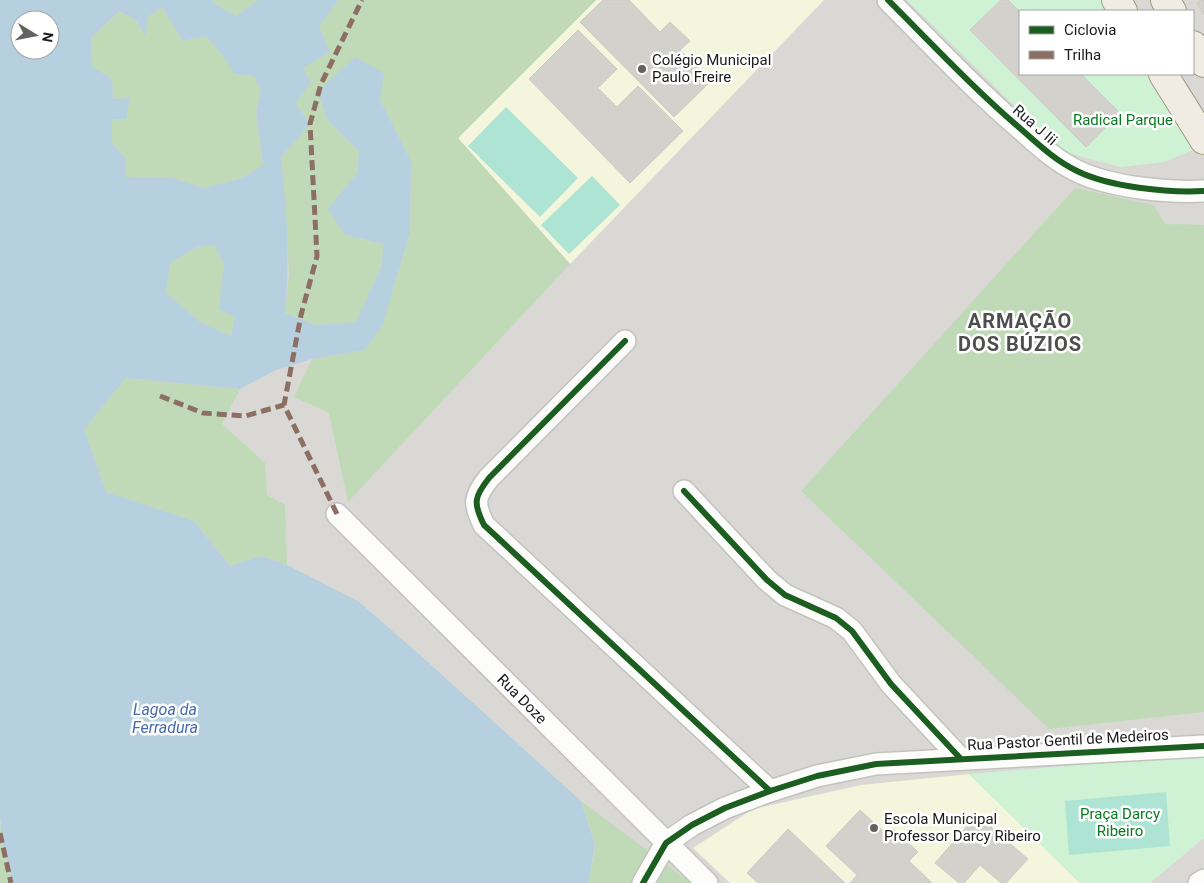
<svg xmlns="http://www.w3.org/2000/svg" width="1204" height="883" font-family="Roboto,sans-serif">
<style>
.residential{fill:#d9d8d5;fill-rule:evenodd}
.education{fill:#f3f5dc}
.forest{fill:#c0dab8}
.park{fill:#d0f2d4}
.pitch{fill:#ade4d3}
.water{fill:#b6d0df;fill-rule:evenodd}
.building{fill:#d2d1cc;stroke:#cdcac4}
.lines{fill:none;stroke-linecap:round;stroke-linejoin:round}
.street-casing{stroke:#c2c2bf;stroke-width:24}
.primary-casing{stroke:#a09a80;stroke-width:30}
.street{stroke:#fcfcfb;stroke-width:21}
.primary{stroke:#f0ece3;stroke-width:28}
.quiet{stroke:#8d6e63;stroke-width:5;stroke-dasharray:10 5;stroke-linecap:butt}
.cycleway-casing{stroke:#fff;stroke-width:9}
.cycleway{stroke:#1b5e20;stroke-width:6}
.poi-dot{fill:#636361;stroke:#fff;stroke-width:2}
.labels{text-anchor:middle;stroke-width:5;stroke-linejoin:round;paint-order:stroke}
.poi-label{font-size:15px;fill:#1b1b1b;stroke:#fff;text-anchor:start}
.park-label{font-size:15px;fill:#087a21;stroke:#fff}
.street-label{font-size:15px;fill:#1b1b1b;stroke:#fff}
.water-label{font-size:16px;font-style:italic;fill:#466bac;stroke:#fff}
.district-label{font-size:20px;font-weight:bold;letter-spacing:1px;fill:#4e4e4e;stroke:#fff}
</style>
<rect width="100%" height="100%" fill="#eae9e3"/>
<!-- residential -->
<path class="residential" d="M 0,0 L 1204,0 L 1204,883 L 690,883 L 581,802 L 589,883 L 13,883 L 0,818 ZM 1020,11 L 1193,11 L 1193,74 L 1020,74 ZM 20,20 L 50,20 L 50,50 L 20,50 Z"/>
<!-- education -->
<g class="education">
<polygon points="596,0 824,0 570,264 458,138"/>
<polygon points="969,774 1080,883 730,883 693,848 753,809 861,785"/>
</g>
<!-- forest -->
<g class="forest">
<polygon points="214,0 258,0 237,16 213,3"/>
<polygon points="338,0 596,0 458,138 570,264 348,502 329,413 294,397 312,359 365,350 382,326 410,232 411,161 380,99 327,120 359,151 357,173 345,235 383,244 382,265 356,322 316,325 285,313 289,274 281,156 310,124 296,103 311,82 303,68 318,27"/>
<polygon points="162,7 183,41 206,36 226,58 234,74 254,76 261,91 256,111 263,165 242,178 204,188 172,178 125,177 126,159 112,142 112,119 126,119 130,98 113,99 112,79 92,66 91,38 119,11 136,20 145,35 148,17"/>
<polygon points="1075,188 1154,205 1165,224 1204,225 1204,712 1049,729 801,491"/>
<polygon points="214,245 224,264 220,310 235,315 231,336 200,322 166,293 170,263 197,247"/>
<polygon points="126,378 240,389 222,424 265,463 267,495 285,505 287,565 261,556 230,566 194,521 106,492 84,429"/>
<polygon points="581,801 687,880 690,883 589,883 595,843"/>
<polygon points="0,818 2,843 13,883 0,883"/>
</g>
<!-- park -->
<g class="park">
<polygon points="907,0 1102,0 1109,11 1020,11 1020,74 1148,74 1196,149 1164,162 1121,167 1060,151"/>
<polygon points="1204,755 1204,838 1150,883 1080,883 969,774"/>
</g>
<!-- pitch -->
<g class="pitch">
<polygon points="506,107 578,178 540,217 468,146"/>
<polygon points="592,176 620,205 569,254 541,225"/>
<polygon points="1166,792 1170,846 1069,855 1065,801"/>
</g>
<!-- water -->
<path class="water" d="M 0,0 L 214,0 L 213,3 L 237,16 L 258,0 L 338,0 L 319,27 L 330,52 L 303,68 L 311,82 L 296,103 L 310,124 L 281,157 C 287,209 290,260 285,313 L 316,325 L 356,322 L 382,265 L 383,244 L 345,235 L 328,209 L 357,173 L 359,151 L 327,120 L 319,93 L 331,79 L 355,57 L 384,73 L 380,99 L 411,161 L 410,232 L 382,326 L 365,350 L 312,359 L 276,370 L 240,389 L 126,378 L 84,429 L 106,492 L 194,521 L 230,566 L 261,556 L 287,565 L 358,601 L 420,655 L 581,801 L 595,843 L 589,883 L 13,883 L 2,843 L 0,818 ZM 162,7 L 183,41 L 206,36 L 225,58 L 234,74 L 254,76 L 261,91 L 256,111 L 263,165 L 242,178 L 204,188 L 172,178 L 125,177 L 126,159 L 112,142 L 112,119 L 126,119 L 130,98 L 113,99 L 112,79 L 92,66 L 91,38 L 119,11 L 136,20 L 145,36 L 148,17 ZM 20,20 L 50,20 L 50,50 L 20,50 ZM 214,245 L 224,264 L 219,310 L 235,316 L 231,336 L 200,322 L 166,293 L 170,263 L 197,247 Z"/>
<!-- building -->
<g class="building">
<polygon points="603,0 629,0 660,32 670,22 690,41 680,50 711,81 674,117 580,22"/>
<polygon points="1001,0 1008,0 1020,12 1020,74 1081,74 1120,113 1086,147 970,30"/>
<polygon points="1201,0 1204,0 1204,15 1197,3"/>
<polygon points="578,30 617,69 598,88 617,107 638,86 683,131 630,183 529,79"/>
<polygon points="860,810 887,835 894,829 918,852 909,861 932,883 850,883 857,875 826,846"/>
<polygon points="977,815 1028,859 1006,883 1001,883 980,865 964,883 959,883 935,863"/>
<polygon points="788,829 845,883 758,883 747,873"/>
</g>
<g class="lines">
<!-- street casing -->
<g class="street-casing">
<g id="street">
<path d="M 888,0 C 932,44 975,90 1022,130 C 1039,145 1056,161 1077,171 C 1109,187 1168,193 1204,191"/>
<path d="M 625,341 L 489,478 C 474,497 473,503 484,525 L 770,791"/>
<polyline points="684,491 767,580 785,595 836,618 852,631 891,684 960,758"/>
<polyline points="337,514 707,883"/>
<polyline points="643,883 666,843 692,825 725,808 770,791 817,776 876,764 1204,746"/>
<polyline points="1199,883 1204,880"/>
</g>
</g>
<!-- primary casing -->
<g class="primary-casing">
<g id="primary">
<polyline points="1116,0 1123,11"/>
<polyline points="1165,0 1172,11"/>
<polyline points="1193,45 1204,63"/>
<polyline points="1163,74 1204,140"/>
</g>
</g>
<!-- street -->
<use href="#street" class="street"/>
<!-- primary -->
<use href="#primary" class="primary"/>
<!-- quiet -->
<g class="quiet">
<polyline points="160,396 203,413 245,416 284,405"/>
<polyline points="337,514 284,405 301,315 317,256 310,124 321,84 362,0"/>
<polyline points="0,833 11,883"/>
</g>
<!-- cycleway casing -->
<g class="cycleway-casing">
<g id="cycleway">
<path d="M 888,0 C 932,44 975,90 1022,130 C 1039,145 1056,161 1077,171 C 1109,187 1168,193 1204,191"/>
<path d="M 625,341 L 489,478 C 474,497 473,503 484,525 L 770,791"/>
<polyline points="684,491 767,580 785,595 836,618 852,631 891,684 960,758"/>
<polyline points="643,883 666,843 692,825 725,808 770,791 817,776 876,764 1204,746"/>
</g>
</g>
<!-- cycleway -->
<use href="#cycleway" class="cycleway"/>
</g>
<!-- markers -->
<g class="poi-dot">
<circle cx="642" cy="69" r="5"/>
<circle cx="874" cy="828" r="5"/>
</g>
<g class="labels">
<!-- poi labels -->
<g class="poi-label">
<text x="652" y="65">Colégio Municipal<tspan x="652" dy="17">Paulo Freire</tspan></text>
<text x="884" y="824">Escola Municipal<tspan x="884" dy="17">Professor Darcy Ribeiro</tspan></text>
</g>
<!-- park labels -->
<g class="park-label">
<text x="1123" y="125">Radical Parque</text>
<text x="1120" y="819">Praça Darcy<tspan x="1120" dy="17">Ribeiro</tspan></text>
</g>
<!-- street labels -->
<g class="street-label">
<text transform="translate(1035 125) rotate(41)" y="5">Rua J Iii</text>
<text transform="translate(522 699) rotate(45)" y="5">Rua Doze</text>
<text transform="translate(1068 740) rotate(-3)" y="5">Rua Pastor Gentil de Medeiros</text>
</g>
<!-- water labels -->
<g class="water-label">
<text x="165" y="715">Lagoa da<tspan x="165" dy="18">Ferradura</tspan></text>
</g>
<!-- district labels -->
<g class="district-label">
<text x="1020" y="328">ARMAÇÃO<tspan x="1020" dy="23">DOS BÚZIOS</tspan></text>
</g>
</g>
<!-- legend -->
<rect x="1019" y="10" width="175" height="65" fill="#ffffff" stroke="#a4a4a4"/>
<rect x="1029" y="26" width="25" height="8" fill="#1b5e20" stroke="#a4a4a4"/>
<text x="1064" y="35" font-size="15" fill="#1b1b1b">Ciclovia</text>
<rect x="1029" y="51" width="25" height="8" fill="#8d6e63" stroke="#a4a4a4"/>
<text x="1064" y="60" font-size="15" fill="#1b1b1b">Trilha</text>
<!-- north arrow -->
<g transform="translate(35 35) rotate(100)"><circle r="24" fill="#ffffff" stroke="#a4a4a4"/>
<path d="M0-4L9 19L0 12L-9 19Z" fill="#636361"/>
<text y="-8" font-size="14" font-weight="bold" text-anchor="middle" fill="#1b1b1b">N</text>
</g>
</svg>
